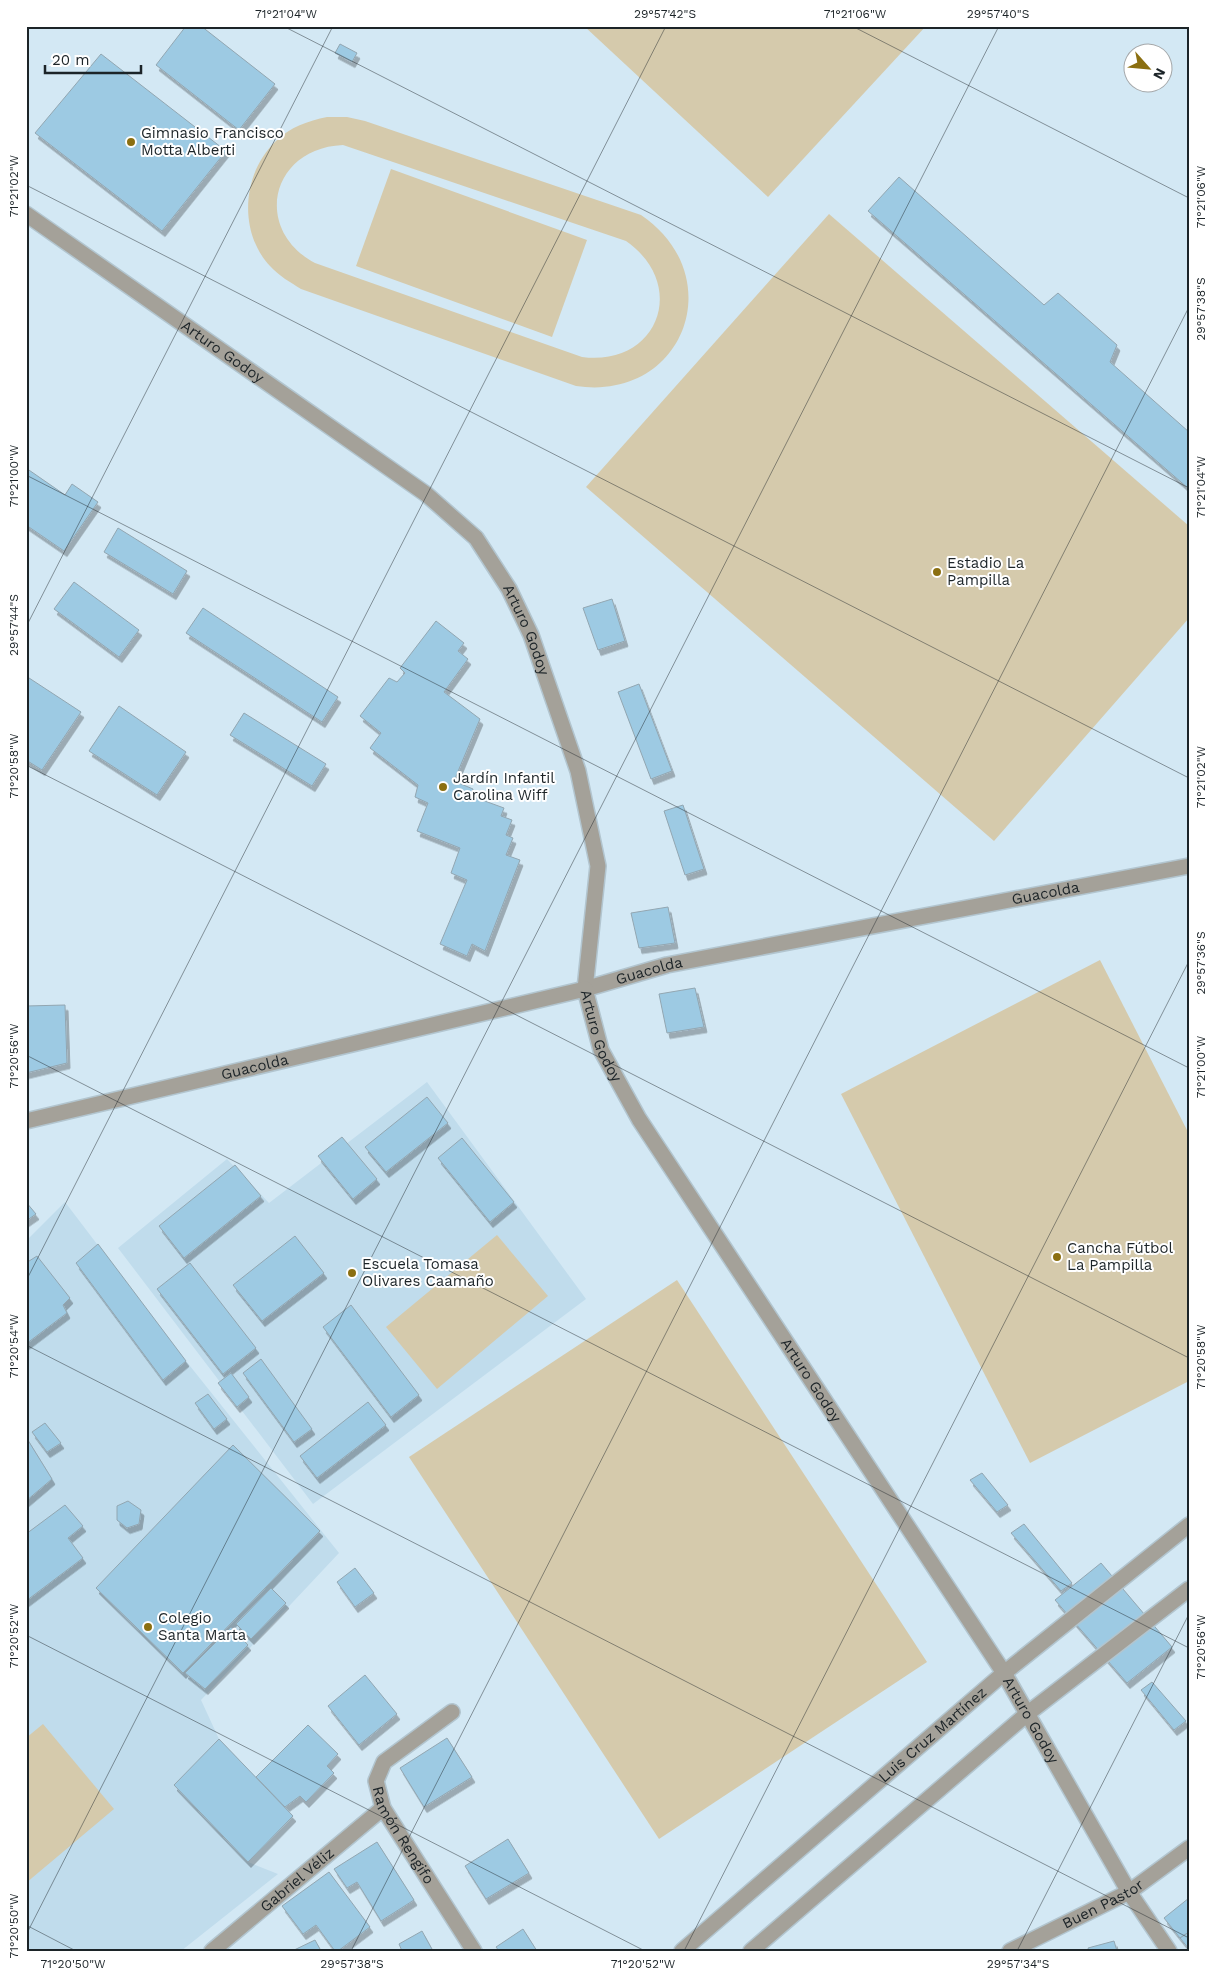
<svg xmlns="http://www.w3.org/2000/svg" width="1215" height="1977" viewBox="0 0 1215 1977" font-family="'Work Sans',sans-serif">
<defs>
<filter id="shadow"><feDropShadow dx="3" dy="5.5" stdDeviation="0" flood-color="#0004"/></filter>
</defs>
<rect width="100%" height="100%" fill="#d3e8f4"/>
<g fill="#c0dcec">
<polygon points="427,1082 586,1299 313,1504 118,1248 227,1159 269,1203"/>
<polygon points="65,1202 186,1361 339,1553 201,1700 219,1739 293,1816 248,1862 278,1874 181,1951 26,1951 26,1241"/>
</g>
<g fill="#d5caac" fill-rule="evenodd">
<polygon points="584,26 926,26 768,197"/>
<path d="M327,117H347L365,121L641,215C731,276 684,402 576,386L301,289C290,282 279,276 270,266C238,232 242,173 276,141C290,127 308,121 327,117ZM343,145L626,241C689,285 658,367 582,357L315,263C252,229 271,148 343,145Z"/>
<polygon points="391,169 587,240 552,337 356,266"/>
<polygon points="829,214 1189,526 1189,618 994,841 586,487"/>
<polygon points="1100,960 1189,1134 1189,1381 1030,1463 841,1094"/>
<polygon points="497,1235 548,1296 437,1389 386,1327"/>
<polygon points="677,1280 927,1662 659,1839 409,1457"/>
<polygon points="43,1724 114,1809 26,1883 26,1738"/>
</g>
<g fill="#9dcae3" stroke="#92a6b1" filter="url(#shadow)">
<polygon points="186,26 201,26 275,84 239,130 156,65"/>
<polygon points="340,44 357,53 352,62 335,53"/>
<polygon points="101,54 226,151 162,231 35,133"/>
<polygon points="899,177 1044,305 1058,293 1117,345 1110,362 1189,432 1189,489 868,211"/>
<polygon points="26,468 65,495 72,484 98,502 64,551 26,525"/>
<polygon points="118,528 187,571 173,594 104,552"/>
<polygon points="74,582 139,630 119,657 54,609"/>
<polygon points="612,599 625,641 598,650 583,608"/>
<polygon points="203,608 338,697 322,722 186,633"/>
<polygon points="436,621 464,643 458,651 468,659 444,692 480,719 454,781 473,789 471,796 504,808 501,816 512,820 506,835 513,838 506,855 520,860 485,951 472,944 467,956 440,944 467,880 451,873 460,848 417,831 428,803 415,797 418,785 370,748 381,733 360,716 389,678 397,682 405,673 400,668"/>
<polygon points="26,676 81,712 42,770 26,760"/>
<polygon points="639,684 672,771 651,779 618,692"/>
<polygon points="119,706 186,752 157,795 89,751"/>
<polygon points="244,713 326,764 312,786 230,735"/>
<polygon points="683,805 704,869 685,875 664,811"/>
<polygon points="668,907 675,943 639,948 631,913"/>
<polygon points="695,988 704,1027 667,1033 659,994"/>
<polygon points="65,1005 67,1063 26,1073 26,1006"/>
<polygon points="427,1097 448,1123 386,1172 365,1147"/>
<polygon points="342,1137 377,1179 353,1199 318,1156"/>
<polygon points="462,1138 514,1202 490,1222 438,1158"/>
<polygon points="235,1165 261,1196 184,1258 159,1226"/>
<polygon points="26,1202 36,1214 26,1221"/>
<polygon points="295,1236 324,1273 262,1321 233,1285"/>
<polygon points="98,1244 186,1361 163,1380 76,1263"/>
<polygon points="37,1256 70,1298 63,1305 67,1313 26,1344 26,1263"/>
<polygon points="190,1263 256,1348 223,1374 157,1289"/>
<polygon points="351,1305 419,1395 391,1417 323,1327"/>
<polygon points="261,1359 312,1429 294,1442 243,1373"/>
<polygon points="231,1373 249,1397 237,1407 218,1383"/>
<polygon points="208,1394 227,1419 214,1429 195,1403"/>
<polygon points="368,1402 386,1425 317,1478 300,1456"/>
<polygon points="45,1423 61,1443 47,1452 32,1432"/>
<polygon points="26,1437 52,1479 26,1501"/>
<polygon points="233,1445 320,1531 183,1673 96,1588"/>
<polygon points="982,1473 1008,1505 997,1512 970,1480"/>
<polygon points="128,1501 141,1510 139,1524 127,1528 117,1520 117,1506"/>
<polygon points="65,1505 83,1526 68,1538 83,1558 26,1601 26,1534"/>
<polygon points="1024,1524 1072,1583 1061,1591 1011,1533"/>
<polygon points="1101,1563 1172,1647 1127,1683 1055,1600"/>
<polygon points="355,1568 374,1593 355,1607 337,1582"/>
<polygon points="271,1588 286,1603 251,1639 236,1624"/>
<polygon points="231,1627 248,1645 205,1689 185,1673"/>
<polygon points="365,1675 397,1714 359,1745 328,1706"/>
<polygon points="1152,1682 1186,1721 1174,1730 1141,1690"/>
<polygon points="308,1725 338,1754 327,1766 334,1773 306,1802 300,1796 285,1807 256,1777"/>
<polygon points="447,1738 472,1777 424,1807 400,1768"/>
<polygon points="219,1739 293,1816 248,1862 174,1785"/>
<polygon points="508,1839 529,1873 486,1899 465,1866"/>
<polygon points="377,1842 414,1900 381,1921 357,1882 347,1888 334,1869"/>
<polygon points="329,1872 370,1927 338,1951 335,1951 316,1925 303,1934 282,1906"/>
<polygon points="1189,1898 1189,1932 1180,1938 1164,1918"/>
<polygon points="523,1929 537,1951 499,1951 496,1947"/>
<polygon points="422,1931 433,1951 402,1951 399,1944"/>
<polygon points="1189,1932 1189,1949 1180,1938"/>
<polygon points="315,1940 321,1951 292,1951"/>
<polygon points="1114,1941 1117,1951 1089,1951 1088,1948"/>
</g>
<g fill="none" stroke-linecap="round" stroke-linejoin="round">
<g stroke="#b2c5cf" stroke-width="18">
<g id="minor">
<path id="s1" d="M26,214L426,494L476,538L509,589L531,635L578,771L598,866L585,989L667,965L1189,866"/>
<path id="s2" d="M452,1712L384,1762L376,1781L383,1808L474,1951"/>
<path id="s3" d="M212,1951L383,1808"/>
<path id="s4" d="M682,1951L1004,1673L1189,1525"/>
<polyline points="751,1951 1027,1714 1189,1589"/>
<path id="s5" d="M1010,1951L1129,1892L1189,1848"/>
</g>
</g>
<g stroke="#b2c5cf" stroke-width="18">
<g id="tertiary">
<path id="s6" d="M26,1121L585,989L601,1050L639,1119L1004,1673L1129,1892L1169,1951"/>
</g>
</g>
<use href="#minor" stroke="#a4a199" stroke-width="15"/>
<use href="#tertiary" stroke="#a4a199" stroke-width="15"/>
</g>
<path fill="none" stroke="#1c2428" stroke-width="1" stroke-opacity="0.45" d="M283,26L1189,488M852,26L1189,198M26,185L1189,778M26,475L1189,1068M26,627L333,26M26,765L1189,1358M26,1055L1189,1648M26,1281L666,26M26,1345L1189,1938M26,1635L645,1951M26,1925L76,1951M26,1935L999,26M351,1951L1189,307M684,1951L1189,961M1017,1951L1189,1614"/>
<g fill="#8b6f11" stroke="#fff" stroke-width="2">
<circle cx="131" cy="142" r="5"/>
<circle cx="937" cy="572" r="5"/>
<circle cx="443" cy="787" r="5"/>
<circle cx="1057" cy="1257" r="5"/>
<circle cx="352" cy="1273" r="5"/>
<circle cx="148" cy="1627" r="5"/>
</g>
<g text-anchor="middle" stroke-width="4" stroke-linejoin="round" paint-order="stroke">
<g font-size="15" fill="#1c2428" stroke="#fff" text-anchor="start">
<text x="141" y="138">Gimnasio Francisco<tspan x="141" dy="17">Motta Alberti</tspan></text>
<text x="947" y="568">Estadio La<tspan x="947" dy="17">Pampilla</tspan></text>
<text x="453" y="783">Jardín Infantil<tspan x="453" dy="17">Carolina Wiff</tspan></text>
<text x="1067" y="1253">Cancha Fútbol<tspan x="1067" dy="17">La Pampilla</tspan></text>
<text x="362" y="1269">Escuela Tomasa<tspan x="362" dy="17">Olivares Caamaño</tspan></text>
<text x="158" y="1623">Colegio<tspan x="158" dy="17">Santa Marta</tspan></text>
</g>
<g font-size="15" fill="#1c2428" stroke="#fff">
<text dy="5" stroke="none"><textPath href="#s1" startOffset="240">Arturo Godoy</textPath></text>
<text dy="5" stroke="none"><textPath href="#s1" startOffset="660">Arturo Godoy</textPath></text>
<text dy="5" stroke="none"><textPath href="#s1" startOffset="1502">Guacolda</textPath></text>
<text dy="5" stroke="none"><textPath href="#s1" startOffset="1098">Guacolda</textPath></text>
<text dy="5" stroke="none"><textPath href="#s6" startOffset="624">Arturo Godoy</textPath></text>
<text dy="5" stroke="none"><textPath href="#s6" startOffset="235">Guacolda</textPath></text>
<text dy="5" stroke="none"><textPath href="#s6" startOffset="1029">Arturo Godoy</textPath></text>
<text dy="5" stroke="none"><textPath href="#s6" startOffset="1434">Arturo Godoy</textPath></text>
<text dy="5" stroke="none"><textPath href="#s4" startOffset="331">Luis Cruz Martínez</textPath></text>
<text dy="5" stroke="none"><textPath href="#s2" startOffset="166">Ramón Rengifo</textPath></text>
<text dy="5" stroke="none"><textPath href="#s3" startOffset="111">Gabriel Véliz</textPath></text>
<text dy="5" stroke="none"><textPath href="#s5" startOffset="104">Buen Pastor</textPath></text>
</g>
</g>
<rect width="1215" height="1977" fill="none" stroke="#ffffff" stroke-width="55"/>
<g transform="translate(1148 68) rotate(117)"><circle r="24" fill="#ffffff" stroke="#a4a7a9"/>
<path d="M0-4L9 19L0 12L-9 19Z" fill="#8b6f11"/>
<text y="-8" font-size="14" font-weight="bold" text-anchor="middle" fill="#1c2428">N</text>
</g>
<path d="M45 65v8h96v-8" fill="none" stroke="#1c2428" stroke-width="2.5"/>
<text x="52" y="65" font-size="15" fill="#1c2428" stroke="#ffffff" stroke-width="4" paint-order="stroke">20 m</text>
<rect x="28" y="28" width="1160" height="1922" fill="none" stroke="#1c2428" stroke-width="2"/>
<g font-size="12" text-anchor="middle" fill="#1c2428">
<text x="286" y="18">71°21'04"W</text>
<text x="665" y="18">29°57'42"S</text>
<text x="855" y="18">71°21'06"W</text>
<text x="998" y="18">29°57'40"S</text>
<text transform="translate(14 186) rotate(-90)" y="4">71°21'02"W</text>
<text transform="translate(1201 197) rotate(-90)" y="4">71°21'06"W</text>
<text transform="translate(1201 309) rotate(-90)" y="4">29°57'38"S</text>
<text transform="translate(14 476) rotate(-90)" y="4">71°21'00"W</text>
<text transform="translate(1201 487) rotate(-90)" y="4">71°21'04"W</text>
<text transform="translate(14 625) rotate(-90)" y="4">29°57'44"S</text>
<text transform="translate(14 766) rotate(-90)" y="4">71°20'58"W</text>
<text transform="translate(1201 777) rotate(-90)" y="4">71°21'02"W</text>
<text transform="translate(1201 963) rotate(-90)" y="4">29°57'36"S</text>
<text transform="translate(14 1056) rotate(-90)" y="4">71°20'56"W</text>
<text transform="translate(1201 1067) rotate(-90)" y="4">71°21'00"W</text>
<text transform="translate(14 1346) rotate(-90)" y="4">71°20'54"W</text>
<text transform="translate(1201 1357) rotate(-90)" y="4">71°20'58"W</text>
<text transform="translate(14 1636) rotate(-90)" y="4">71°20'52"W</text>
<text transform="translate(1201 1647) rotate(-90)" y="4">71°20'56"W</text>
<text transform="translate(14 1926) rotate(-90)" y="4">71°20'50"W</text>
<text x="73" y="1968">71°20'50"W</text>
<text x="352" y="1968">29°57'38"S</text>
<text x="643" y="1968">71°20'52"W</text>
<text x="1018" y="1968">29°57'34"S</text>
</g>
</svg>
